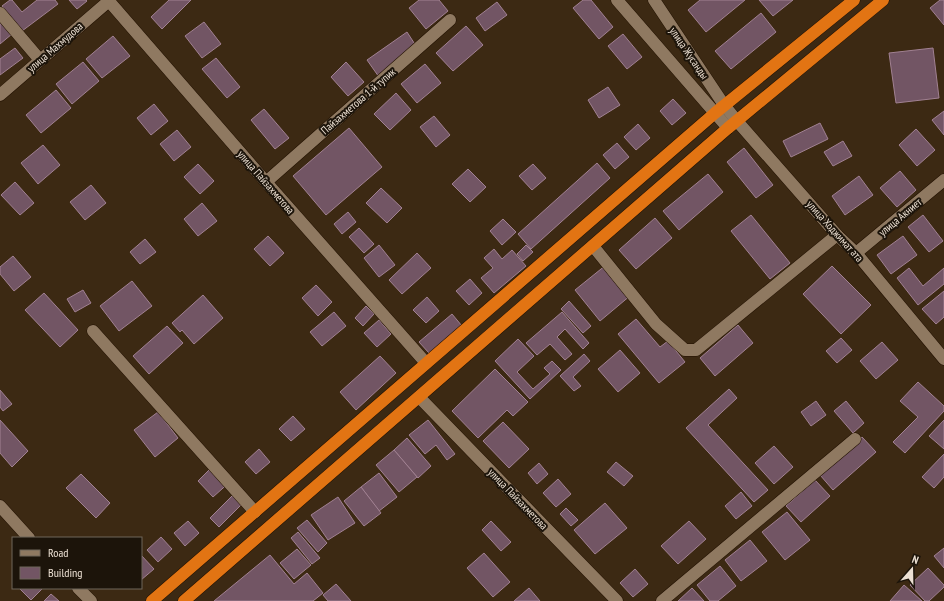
<svg xmlns="http://www.w3.org/2000/svg" width="944" height="601" viewBox="0 0 944 601" font-family="'PT Sans Narrow',sans-serif">
<rect width="100%" height="100%" fill="#3c2913"/>
<g fill="#725564" stroke="#a18192">
<polygon points="10,0 12,0 22,12 37,0 55,0 58,4 22,31 2,6"/>
<polygon points="69,0 86,0 87,1 77,9"/>
<polygon points="169,0 191,0 162,29 151,17"/>
<polygon points="419,0 439,0 448,11 426,29 409,8"/>
<polygon points="583,0 591,0 613,27 599,39 573,8"/>
<polygon points="700,0 745,0 706,32 688,10"/>
<polygon points="759,0 793,0 773,16"/>
<polygon points="940,0 944,0 944,25 930,8"/>
<polygon points="497,2 507,15 485,31 476,18"/>
<polygon points="761,13 776,32 731,69 715,51"/>
<polygon points="204,22 221,44 202,58 185,36"/>
<polygon points="2,23 12,34 0,44 0,24"/>
<polygon points="466,26 483,45 453,71 436,53"/>
<polygon points="407,32 418,49 379,77 367,60"/>
<polygon points="623,34 642,57 627,69 608,46"/>
<polygon points="113,36 130,56 102,78 86,59"/>
<polygon points="15,48 23,58 0,75 0,59"/>
<polygon points="933,48 939,98 896,103 889,53"/>
<polygon points="216,58 240,87 227,98 202,69"/>
<polygon points="83,62 99,81 72,104 56,84"/>
<polygon points="346,62 364,82 348,96 331,77"/>
<polygon points="425,64 441,83 417,103 401,84"/>
<polygon points="608,87 620,105 599,118 588,100"/>
<polygon points="56,90 71,108 41,133 26,115"/>
<polygon points="396,93 411,110 390,130 374,114"/>
<polygon points="673,99 686,113 672,125 660,111"/>
<polygon points="154,104 168,121 151,135 137,118"/>
<polygon points="264,109 289,138 275,149 251,120"/>
<polygon points="944,111 944,135 932,120"/>
<polygon points="434,116 450,135 436,147 420,127"/>
<polygon points="820,123 828,139 791,157 783,141"/>
<polygon points="638,124 650,138 636,150 624,137"/>
<polygon points="349,128 382,167 326,215 293,176"/>
<polygon points="916,129 935,150 917,166 899,145"/>
<polygon points="177,130 191,147 174,161 160,144"/>
<polygon points="843,141 852,156 833,166 824,152"/>
<polygon points="617,143 629,157 615,169 603,155"/>
<polygon points="43,145 60,165 38,184 21,163"/>
<polygon points="744,148 773,185 756,198 727,162"/>
<polygon points="597,163 610,178 531,249 518,234"/>
<polygon points="198,164 214,181 200,194 184,177"/>
<polygon points="533,164 546,178 532,190 519,176"/>
<polygon points="468,169 486,187 470,202 452,184"/>
<polygon points="900,171 916,190 897,207 880,188"/>
<polygon points="708,174 723,192 679,230 663,211"/>
<polygon points="859,176 873,195 845,215 832,196"/>
<polygon points="15,182 34,203 20,215 1,195"/>
<polygon points="91,185 106,203 85,220 70,202"/>
<polygon points="381,188 402,208 387,223 366,203"/>
<polygon points="202,203 217,221 198,236 184,219"/>
<polygon points="348,212 356,222 342,234 334,224"/>
<polygon points="751,215 790,263 770,279 731,231"/>
<polygon points="923,215 943,241 929,252 908,227"/>
<polygon points="655,218 672,238 636,269 619,250"/>
<polygon points="503,219 516,232 502,245 490,231"/>
<polygon points="359,228 374,244 364,253 349,237"/>
<polygon points="268,236 284,253 270,266 254,249"/>
<polygon points="903,236 917,255 891,274 877,255"/>
<polygon points="145,239 156,252 140,264 130,252"/>
<polygon points="379,245 395,265 379,277 364,258"/>
<polygon points="526,245 533,252 523,261 517,254"/>
<polygon points="494,249 502,259 512,250 526,266 494,293 481,278 493,268 484,258"/>
<polygon points="417,253 431,268 402,294 389,280"/>
<polygon points="13,256 31,277 14,291 0,274 0,267"/>
<polygon points="606,265 631,295 600,321 575,290"/>
<polygon points="832,266 871,305 841,334 803,294"/>
<polygon points="909,268 923,286 944,268 944,284 918,305 897,278"/>
<polygon points="470,279 482,293 469,305 456,291"/>
<polygon points="132,281 152,306 119,331 100,306"/>
<polygon points="316,285 332,302 318,316 302,298"/>
<polygon points="83,290 91,303 75,312 67,299"/>
<polygon points="944,291 944,317 936,324 922,309"/>
<polygon points="44,293 78,330 60,347 25,310"/>
<polygon points="203,295 223,318 194,344 182,330 180,332 172,323"/>
<polygon points="427,297 439,311 426,323 413,310"/>
<polygon points="569,301 591,326 583,333 561,309"/>
<polygon points="366,306 374,314 363,326 355,318"/>
<polygon points="334,312 346,326 322,346 310,332"/>
<polygon points="562,312 589,343 583,349 565,329 557,337 572,354 565,360 550,344 537,355 526,343"/>
<polygon points="452,314 462,326 429,353 419,342"/>
<polygon points="636,319 660,347 668,341 685,362 659,383 618,334"/>
<polygon points="379,320 391,334 377,347 364,333"/>
<polygon points="738,325 753,343 715,376 700,358"/>
<polygon points="167,326 183,343 149,374 133,356"/>
<polygon points="841,338 852,350 837,363 826,351"/>
<polygon points="518,339 534,356 517,372 533,389 550,374 544,368 552,361 561,370 530,399 495,361"/>
<polygon points="882,342 898,360 876,379 860,361"/>
<polygon points="620,350 640,373 618,392 598,369"/>
<polygon points="584,354 590,361 573,377 581,386 574,391 560,376"/>
<polygon points="380,356 396,373 356,410 340,392"/>
<polygon points="495,369 528,402 513,416 507,410 478,438 452,411"/>
<polygon points="918,382 944,406 944,411 905,453 893,442 918,417 900,401"/>
<polygon points="729,389 737,398 708,425 768,490 754,502 686,428"/>
<polygon points="0,390 12,404 3,411 0,407"/>
<polygon points="816,401 826,415 811,426 801,412"/>
<polygon points="846,401 864,423 853,433 834,411"/>
<polygon points="158,412 178,438 155,457 134,430"/>
<polygon points="293,416 305,429 291,441 279,429"/>
<polygon points="0,420 28,451 12,467 0,453"/>
<polygon points="428,420 455,454 447,460 436,445 425,454 409,435"/>
<polygon points="944,420 944,449 929,436"/>
<polygon points="503,422 529,449 509,468 483,441"/>
<polygon points="862,437 876,452 833,490 820,475"/>
<polygon points="407,438 431,466 418,478 394,450"/>
<polygon points="774,446 793,467 774,484 755,463"/>
<polygon points="259,449 270,462 256,474 245,462"/>
<polygon points="394,450 417,477 399,492 376,465"/>
<polygon points="944,454 944,477 934,488 922,477"/>
<polygon points="616,462 633,476 624,486 607,472"/>
<polygon points="216,463 232,480 213,497 198,481"/>
<polygon points="539,463 548,474 537,484 528,473"/>
<polygon points="379,473 397,497 379,511 361,487"/>
<polygon points="81,474 110,503 96,518 66,488"/>
<polygon points="558,479 571,494 556,507 543,493"/>
<polygon points="815,480 830,496 801,522 786,506"/>
<polygon points="361,487 381,513 364,526 344,501"/>
<polygon points="741,492 752,506 736,519 725,506"/>
<polygon points="232,496 241,505 219,527 210,518"/>
<polygon points="338,497 355,523 328,540 311,515"/>
<polygon points="605,503 627,528 595,554 574,530"/>
<polygon points="566,508 578,520 571,526 560,514"/>
<polygon points="787,512 810,540 785,560 762,532"/>
<polygon points="307,520 327,543 318,552 297,528"/>
<polygon points="188,521 199,533 185,546 174,533"/>
<polygon points="491,521 511,542 501,551 482,530"/>
<polygon points="689,521 706,539 678,564 661,546"/>
<polygon points="298,532 320,558 312,564 291,538"/>
<polygon points="161,537 172,549 158,562 147,550"/>
<polygon points="750,540 767,561 741,581 725,560"/>
<polygon points="944,548 944,568 934,556"/>
<polygon points="297,549 311,565 294,579 280,563"/>
<polygon points="484,553 510,582 493,597 467,568"/>
<polygon points="141,555 154,569 141,580"/>
<polygon points="270,555 294,584 307,573 323,593 313,601 214,601"/>
<polygon points="720,566 736,586 718,601 710,601 697,585"/>
<polygon points="928,568 944,585 944,587 929,601 925,601 910,585"/>
<polygon points="635,569 648,584 633,597 620,583"/>
<polygon points="336,584 351,601 328,601 323,595"/>
<polygon points="904,585 922,601 890,601"/>
<polygon points="19,588 43,588 31,600"/>
<polygon points="529,588 540,601 514,601"/>
<polygon points="692,588 704,601 678,601"/>
<polygon points="51,594 59,601 44,601"/>
</g>
<g fill="none" stroke-linecap="round" stroke-linejoin="round">
<g stroke="#210" stroke-width="13">
<g id="minor">
<polyline points="108,0 266,182 426,363"/>
<polyline points="617,0 728,128"/>
<polyline points="654,0 724,105 737,121 837,235 856,253 944,359"/>
<polyline points="0,13 40,60"/>
<polyline points="0,95 110,0"/>
<polyline points="266,182 450,20"/>
<polyline points="593,246 656,324 685,350 696,350 837,235"/>
<polyline points="856,253 944,180"/>
<polyline points="93,331 255,512"/>
<polyline points="419,397 617,601"/>
<polyline points="0,506 29,538"/>
<polyline points="78,588 91,601"/>
<polyline points="662,601 855,439"/>
</g>
</g>
<g stroke="#210" stroke-width="13">
<g id="highway">
<polyline points="152,601 715,113 854,0"/>
<polyline points="184,601 728,128 883,0"/>
</g>
</g>
<use href="#minor" stroke="#8f7961" stroke-width="12"/>
<use href="#highway" stroke="#e27413" stroke-width="12"/>
</g>
<g text-anchor="middle" stroke-width="4" stroke-linejoin="round" paint-order="stroke">
<g font-size="11" fill="#ece0d3" stroke="#1c140a">
<text transform="translate(55 47) rotate(-41)" y="4">улица Махмудова</text>
<text transform="translate(689 53) rotate(56)" y="4">улица Жусанды</text>
<text transform="translate(358 101) rotate(-41)" y="4">Пайзахметова 1-й тупик</text>
<text transform="translate(266 182) rotate(49)" y="4">улица Пайзахметова</text>
<text transform="translate(900 217) rotate(-40)" y="4">улица Акниет</text>
<text transform="translate(835 231) rotate(48)" y="4">улица Ходжимат ата</text>
<text transform="translate(518 499) rotate(46)" y="4">улица Пайзахметова</text>
</g>
</g>
<rect x="12" y="537" width="130" height="52" fill="#1c140a" stroke="#6f665a"/>
<rect x="20" y="550" width="20" height="6" fill="#8f7961" stroke="#6f665a"/>
<text x="48" y="557" font-size="12" fill="#ece0d3">Road</text>
<rect x="20" y="567" width="20" height="12" fill="#725564" stroke="#6f665a"/>
<text x="48" y="577" font-size="12" fill="#ece0d3">Building</text>
<g transform="translate(912 569) rotate(20)" stroke="#1c140a" stroke-width="3" paint-order="stroke">
<path d="M0-3L7 15L0 10L-7 15Z" fill="#ece0d3"/>
<text y="-6" font-size="11" font-weight="bold" text-anchor="middle" fill="#ece0d3">N</text>
</g>
</svg>
